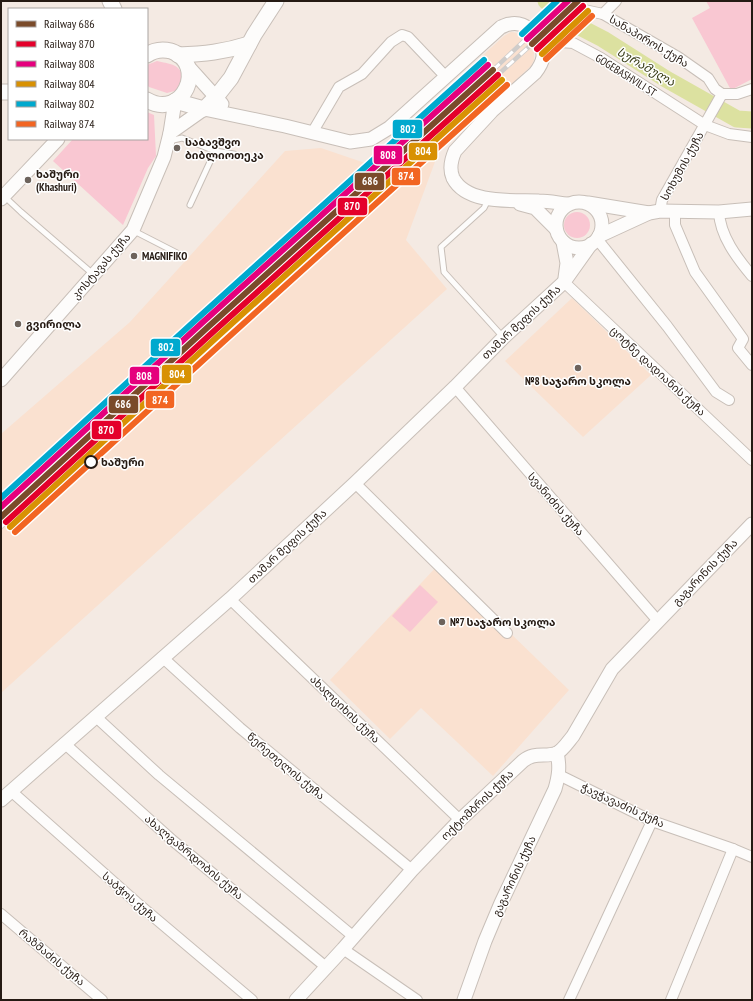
<svg xmlns="http://www.w3.org/2000/svg" width="753" height="1001" viewBox="0 0 753 1001" font-family="'PT Sans Narrow','Noto Sans Georgian',sans-serif">
<rect width="100%" height="100%" fill="#f4eae3"/>
<g fill="#fae1d0">
<polygon points="511,32 517,33 534,52 534,60 531,66 439,151 406,240 447,289 1,693 1,434 130,322 285,151 321,148 365,163 504,36"/>
<polygon points="572,298 651,375 583,437 505,361"/>
<polygon points="439,564 569,690 493,776 421,708 390,739 330,680"/>
</g>
<g fill="#f9c7d2">
<polygon points="706,1 752,1 752,79 731,90 692,18 710,8"/>
<path d="M157,61C169,64 178,63 183,76L178,90L167,93L149,87L147,85V65Z"/>
<polygon points="147,112 154,115 156,156 148,168 123,225 53,161 73,139 147,139"/>
<circle cx="577" cy="225" r="13"/>
<polygon points="420,585 438,602 410,632 392,616"/>
</g>
<g fill="none" stroke-linecap="round" stroke-linejoin="round">
<polyline stroke="#dce1a0" stroke-width="17" points="546,1 572,23 603,39 666,79 737,119 752,120"/>
<g stroke="#c8bfb8" stroke-width="7">
<g id="service">
<polyline points="169,141 182,138 215,151 234,154"/>
<polyline points="4,196 21,212 93,274"/>
<polyline points="488,200 484,208 441,247 444,272 503,337"/>
<polyline points="190,205 215,151"/>
<polyline points="134,231 179,254"/>
</g>
</g>
<g stroke="#c8bfb8" stroke-width="12">
<g id="minor">
<polyline points="569,1 575,8 603,14 678,57 708,78 715,89 722,94 662,200 660,211"/>
<polyline points="603,14 616,1"/>
<polyline points="542,47 561,42 573,43 601,58 705,125 729,134 752,137"/>
<polyline points="722,94 737,94 752,89"/>
<polyline points="312,133 339,87 362,74 391,42 402,35 408,37 446,77"/>
<polyline points="675,211 675,225 695,272 743,339 738,348 752,365"/>
<path d="M719,212C720,236 737,258 752,276"/>
<polyline points="597,239 667,326 716,392 729,400"/>
<polyline points="564,282 752,460"/>
<polyline points="455,387 658,621"/>
<polyline points="355,483 507,633"/>
<polyline points="230,599 460,820"/>
<polyline points="162,657 240,728 412,870"/>
<polyline points="95,716 159,775 354,937"/>
<polyline points="64,743 172,840 326,967"/>
<polyline points="559,775 652,821 733,849 752,857"/>
<polyline points="11,791 136,902 252,1000"/>
<polyline points="1,914 102,1000"/>
<polyline points="343,949 417,1000"/>
<polyline points="569,1000 652,821"/>
<polyline points="671,1000 733,849"/>
</g>
</g>
<g stroke="#c8bfb8" stroke-width="15">
<g id="tertiary">
<polyline points="187,65 222,104"/>
<path d="M170,133L204,109L285,126L350,142L371,139L389,128L501,27C504,26 507,24 510,24C527,20 544,40 543,57C542,63 539,68 535,73L492,111L455,151C451,160 449,169 453,178C467,205 513,200 539,201C548,201 558,203 567,204"/>
<polyline points="1,199 58,139"/>
<circle cx="579" cy="225" r="23"/>
<polyline points="588,203 649,213"/>
<polyline points="520,204 535,208 556,229"/>
<polyline points="599,236 649,213 660,211 719,212 752,209"/>
<polyline points="563,242 567,263 565,278"/>
<polyline points="1,380 133,230 164,157 170,133 175,101"/>
<polyline points="1,800 230,599 355,483 455,387 504,337 564,282 591,244"/>
<path d="M296,1000L343,949L412,870L460,820L523,761C535,751 546,758 557,753C563,750 568,742 573,736L612,669L752,524"/>
<path d="M464,1000L485,941L501,903L555,789C559,775 560,766 557,753"/>
</g>
</g>
<g stroke="#c8bfb8" stroke-width="17">
<g id="secondary">
<polyline points="110,1 114,9"/>
<path d="M147,55C154,50 162,49 171,51C208,64 183,121 147,100"/>
<path d="M178,55C204,54 224,52 249,44"/>
<polyline points="1,92 9,92"/>
<polyline points="175,101 204,109 216,97 231,78 254,35 276,1"/>
</g>
</g>
<use href="#service" stroke="#fdfcfb" stroke-width="5"/>
<use href="#minor" stroke="#fdfcfb" stroke-width="10"/>
<use href="#tertiary" stroke="#fdfcfb" stroke-width="13"/>
<use href="#secondary" stroke="#fdfcfb" stroke-width="15"/>
<g stroke="#cfccca" stroke-width="4.5">
<g id="rail">
<polyline points="493,70 526,39"/>
<polyline points="1,527 275,276 532,44"/>
</g>
</g>
<use href="#rail" stroke="#fff" stroke-width="3" stroke-dasharray="9" stroke-linecap="butt"/>
<g stroke="#fff" stroke-width="9">
<g id="rail-1">
<polyline points="532,44 578,1"/>
<polyline points="1,517 208,327 493,70"/>
</g>
</g>
<g stroke="#fff" stroke-width="9">
<g id="rail-2">
<polyline points="537,49 583,6"/>
<polyline points="6,522 213,332 498,75"/>
</g>
</g>
<g stroke="#fff" stroke-width="9">
<g id="rail-3">
<polyline points="527,39 568,1"/>
<polyline points="1,507 203,322 488,65"/>
</g>
</g>
<g stroke="#fff" stroke-width="9">
<g id="rail-4">
<polyline points="542,54 588,11"/>
<polyline points="10,527 217,337 502,80"/>
</g>
</g>
<g stroke="#fff" stroke-width="9">
<g id="rail-5">
<polyline points="522,34 557,1"/>
<polyline points="1,498 199,317 484,60"/>
</g>
</g>
<g stroke="#fff" stroke-width="9">
<g id="rail-6">
<polyline points="546,59 592,16"/>
<polyline points="15,532 222,343 507,85"/>
</g>
</g>
<use href="#rail-1" stroke="#7a4b2a" stroke-width="6"/>
<use href="#rail-2" stroke="#e4002b" stroke-width="6"/>
<use href="#rail-3" stroke="#e5007d" stroke-width="6"/>
<use href="#rail-4" stroke="#d89103" stroke-width="6"/>
<use href="#rail-5" stroke="#00a9ce" stroke-width="6"/>
<use href="#rail-6" stroke="#f26522" stroke-width="6"/>
</g>
<g fill="#6d635c" stroke="#fff" stroke-width="1.5">
<circle cx="177" cy="148" r="4"/>
<circle cx="28" cy="180" r="4"/>
<circle cx="134" cy="256" r="4"/>
<circle cx="18" cy="324" r="4"/>
<circle cx="578" cy="368" r="4"/>
<circle cx="442" cy="622" r="4"/>
</g>
<circle fill="#fff" stroke="#251a13" stroke-width="2" cx="91" cy="462" r="6"/>
<g text-anchor="middle" stroke-width="3" stroke-linejoin="round" paint-order="stroke">
<g font-size="11" fill="#251a13" stroke="#fff">
<text transform="translate(649 41) rotate(31)" y="4">სანაპიროს ქუჩა</text>
<text transform="translate(626 75) rotate(32)" y="4">GOGEBASHVILI ST</text>
<text transform="translate(682 166) rotate(-61)" y="4">სოხუმის ქუჩა</text>
<text transform="translate(101 266) rotate(-49)" y="4">კოსტავას ქუჩა</text>
<text transform="translate(521 322) rotate(-43)" y="4">თამარ მეფის ქუჩა</text>
<text transform="translate(658 371) rotate(43)" y="4">ცოტნე დადიანის ქუჩა</text>
<text transform="translate(556 504) rotate(49)" y="4">სვანიძის ქუჩა</text>
<text transform="translate(287 546) rotate(-43)" y="4">თამარ მეფის ქუჩა</text>
<text transform="translate(705 572) rotate(-46)" y="4">გაგარინის ქუჩა</text>
<text transform="translate(345 709) rotate(44)" y="4">ახალციხის ქუჩა</text>
<text transform="translate(286 766) rotate(40)" y="4">წერეთელის ქუჩა</text>
<text transform="translate(477 805) rotate(-44)" y="4">ოქტომბრის ქუჩა</text>
<text transform="translate(623 805) rotate(25)" y="4">ჭავჭავაძის ქუჩა</text>
<text transform="translate(194 857) rotate(40)" y="4">ახალგაზრდობის ქუჩა</text>
<text transform="translate(514 876) rotate(-65)" y="4">გაგარინის ქუჩა</text>
<text transform="translate(130 897) rotate(41)" y="4">საბჭოს ქუჩა</text>
<text transform="translate(52 957) rotate(40)" y="4">რაზმაძის ქუჩა</text>
</g>
<g font-size="11" font-weight="bold" fill="#251a13" stroke="#fff" text-anchor="start">
<text x="185" y="146">საბავშვო<tspan x="185" dy="13">ბიბლიოთეკა</tspan></text>
<text x="36" y="178">ხაშური<tspan x="36" dy="13">(Khashuri)</tspan></text>
<text x="142" y="260">MAGNIFIKO</text>
<text x="26" y="328">გვირილა</text>
<text x="578" y="385" text-anchor="middle">№8 საჯარო სკოლა</text>
<text x="450" y="626">№7 საჯარო სკოლა</text>
</g>
<g font-size="11" font-weight="bold" fill="#251a13" stroke="#fff" text-anchor="start">
<text x="101" y="466">ხაშური</text>
</g>
<g font-size="12" font-style="italic" fill="#383c16" stroke="#fff">
<text transform="translate(646 67) rotate(30)" y="4">სურამულა</text>
</g>
</g>
<g stroke="#fff" stroke-width="1.5">
<rect x="392" y="119" width="31" height="20" rx="4" fill="#00a9ce"/>
<rect x="408" y="142" width="30" height="19" rx="4" fill="#d89103"/>
<rect x="373" y="145" width="30" height="20" rx="4" fill="#e5007d"/>
<rect x="391" y="167" width="30" height="19" rx="4" fill="#f26522"/>
<rect x="354" y="172" width="31" height="19" rx="4" fill="#7a4b2a"/>
<rect x="337" y="197" width="31" height="19" rx="4" fill="#e4002b"/>
<rect x="150" y="338" width="31" height="19" rx="4" fill="#00a9ce"/>
<rect x="161" y="364" width="31" height="20" rx="4" fill="#d89103"/>
<rect x="129" y="366" width="31" height="19" rx="4" fill="#e5007d"/>
<rect x="145" y="390" width="30" height="19" rx="4" fill="#f26522"/>
<rect x="108" y="395" width="31" height="19" rx="4" fill="#7a4b2a"/>
<rect x="91" y="420" width="31" height="20" rx="4" fill="#e4002b"/>
</g>
<g font-size="11" text-anchor="middle" font-weight="bold" fill="#fff">
<text x="408" y="133">802</text>
<text x="423" y="155">804</text>
<text x="388" y="159">808</text>
<text x="406" y="180">874</text>
<text x="370" y="185">686</text>
<text x="352" y="210">870</text>
<text x="166" y="351">802</text>
<text x="177" y="378">804</text>
<text x="144" y="380">808</text>
<text x="160" y="404">874</text>
<text x="123" y="408">686</text>
<text x="106" y="434">870</text>
</g>
<rect width="753" height="1001" fill="none" stroke="#251a13" stroke-width="4"/>
<rect x="8" y="8" width="140" height="132" fill="#ffffff" stroke="#a8a3a1"/>
<rect x="16" y="21" width="20" height="6" fill="#7a4b2a" stroke="#a8a3a1"/>
<text x="44" y="28" font-size="12" fill="#251a13">Railway 686</text>
<rect x="16" y="41" width="20" height="6" fill="#e4002b" stroke="#a8a3a1"/>
<text x="44" y="48" font-size="12" fill="#251a13">Railway 870</text>
<rect x="16" y="61" width="20" height="6" fill="#e5007d" stroke="#a8a3a1"/>
<text x="44" y="68" font-size="12" fill="#251a13">Railway 808</text>
<rect x="16" y="81" width="20" height="6" fill="#d89103" stroke="#a8a3a1"/>
<text x="44" y="88" font-size="12" fill="#251a13">Railway 804</text>
<rect x="16" y="101" width="20" height="6" fill="#00a9ce" stroke="#a8a3a1"/>
<text x="44" y="108" font-size="12" fill="#251a13">Railway 802</text>
<rect x="16" y="121" width="20" height="6" fill="#f26522" stroke="#a8a3a1"/>
<text x="44" y="128" font-size="12" fill="#251a13">Railway 874</text>
</svg>
